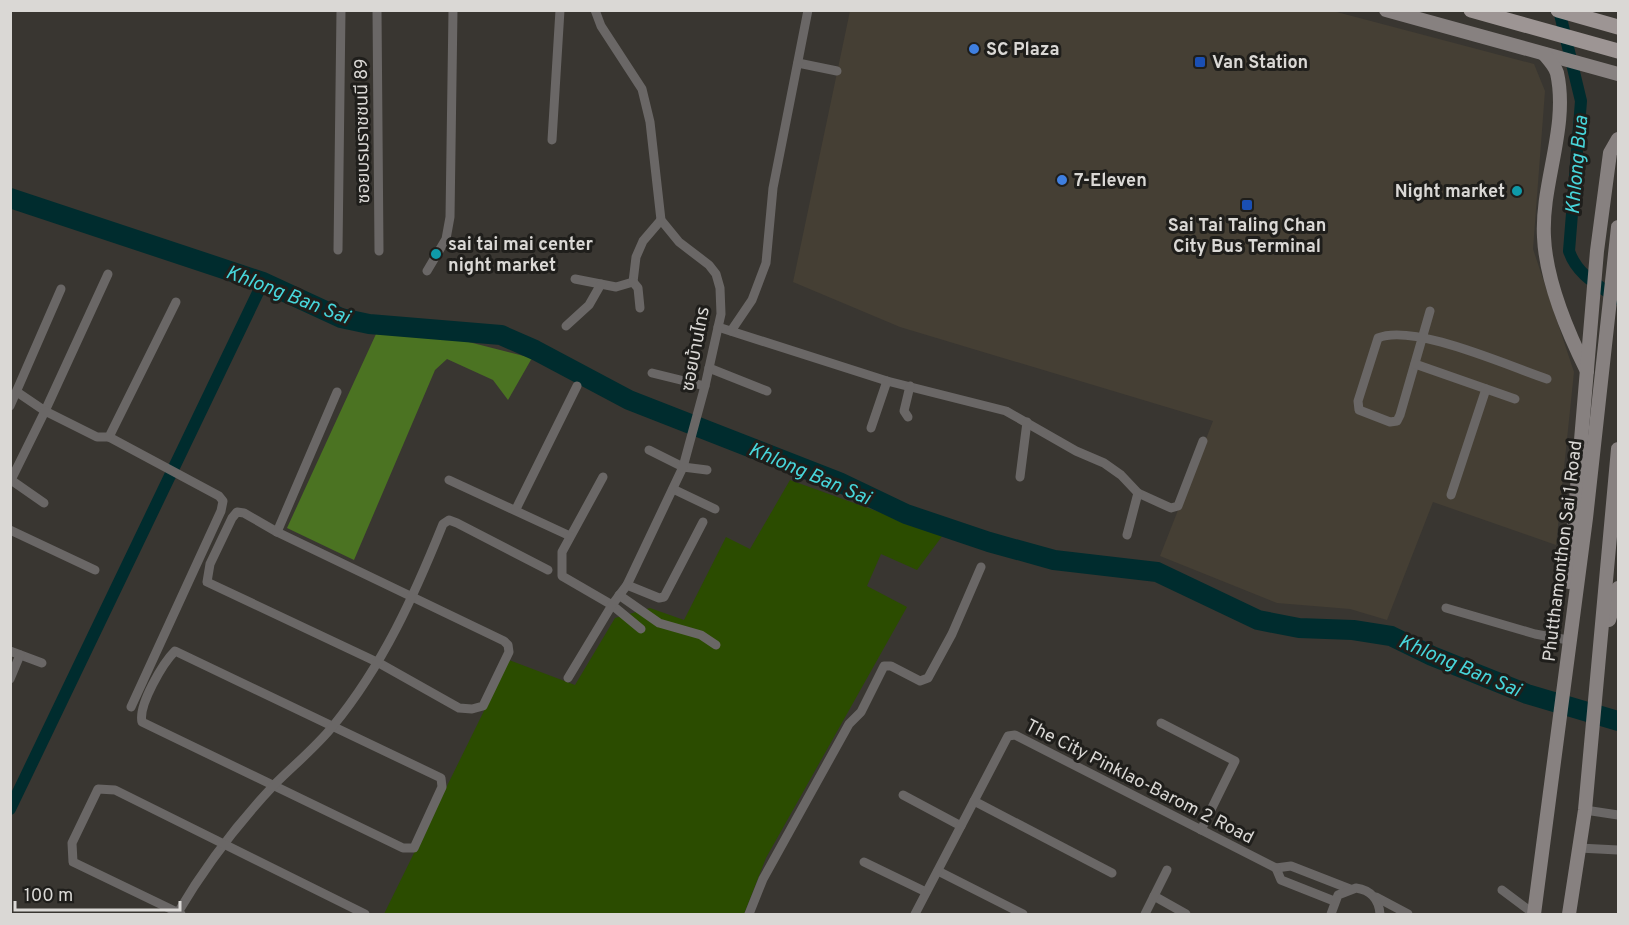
<svg xmlns="http://www.w3.org/2000/svg" width="1629" height="925" viewBox="0 0 1629 925" font-family="Overpass,'Noto Sans Thai',sans-serif">
<rect width="100%" height="100%" fill="#393631"/>
<polygon fill="#453f34" points="850,11 1333,11 1534,64 1545,91 1533,249 1574,372 1556,545 1433,502 1387,620 1350,609 1277,603 1160,556 1213,421 900,327 793,282"/>
<polygon fill="#2b4c00" points="790,480 943,535 917,570 881,554 867,586 907,607 766,858 744,914 384,914 509,660 575,685 615,618 650,608 684,620 726,537 750,549"/>
<polygon fill="#4b7322" points="376,334 453,338 532,358 508,400 493,380 447,359 435,370 354,560 287,528"/>
<g fill="none" stroke-linecap="round" stroke-linejoin="round">
<g stroke="#002c2e" stroke-width="12">
<path d="M1559,10L1581,101L1569,251C1577,275 1598,285 1618,299"/>
<polyline points="10,809 263,282"/>
</g>
<polyline stroke="#002c2e" stroke-width="20" points="10,198 263,282 341,318 369,324 501,335 535,350 629,400 839,482 906,514 989,542 1054,560 1157,572 1258,620 1299,628 1353,630 1391,636 1432,656 1527,694 1618,721"/>
<g stroke="#6a6766" stroke-width="9">
<polyline points="377,10 379,251"/>
<polyline points="798,63 837,71"/>
<polyline points="552,140 560,10"/>
<polyline points="338,250 341,10"/>
<polyline points="427,271 446,239 450,217 453,10"/>
<polyline points="575,279 616,287 633,282"/>
<polyline points="633,282 636,257 643,241 661,220"/>
<polyline points="633,282 638,288 640,308"/>
<path d="M1430,311C1420,345 1410,380 1400,415L1397,421L1390,422L1359,410L1358,401L1378,338C1413,323 1508,366 1547,379"/>
<polyline points="566,326 589,305 601,284"/>
<polyline points="718,327 887,381 1006,411 1076,451 1104,463 1121,475 1138,493 1171,508 1178,506 1203,441"/>
<polyline points="731,331 752,300 766,263 773,188 808,10"/>
<polyline points="1415,364 1515,399"/>
<polyline points="709,368 767,391"/>
<polyline points="652,373 705,386"/>
<polyline points="17,392 45,411 108,274"/>
<polyline points="10,406 61,289"/>
<polyline points="908,417 904,411 910,386"/>
<polyline points="871,428 887,381"/>
<polyline points="109,437 219,496 223,501 221,511 131,707"/>
<polyline points="649,450 683,467 707,470"/>
<polyline points="603,477 562,552 562,576 612,605 641,629"/>
<polyline points="1020,477 1027,422"/>
<polyline points="11,480 44,503"/>
<polyline points="449,480 570,536"/>
<polyline points="10,482 45,411 97,437 109,437 176,302"/>
<polyline points="673,489 715,509"/>
<polyline points="1451,495 1486,389"/>
<polyline points="516,509 577,386"/>
<polygon points="237,512 244,513 277,532 504,641 508,645 509,652 483,706 472,709 459,708 379,663 207,582 210,564 232,518"/>
<polyline points="10,530 95,570"/>
<polyline points="277,532 337,392"/>
<polyline points="1127,535 1138,493"/>
<polyline points="627,585 659,598 664,597 703,522"/>
<polyline points="619,595 659,623 701,635 716,645"/>
<polyline points="1446,608 1535,634 1568,640"/>
<polyline points="10,651 42,663"/>
<path d="M175,651L441,778L442,787L414,848H403L142,722C138,705 163,663 175,651Z"/>
<polyline points="568,678 612,605 627,585 683,467 705,386 721,314 720,288 716,274 709,265 679,242 661,220 650,122 642,89 601,26 595,10"/>
<polyline points="10,679 20,655"/>
<polyline points="1161,723 1235,761 1201,830"/>
<polyline points="903,795 961,826"/>
<polyline points="974,801 1112,873"/>
<polyline points="1585,810 1618,815"/>
<polyline points="1579,848 1618,850"/>
<polyline points="864,862 926,892"/>
<polyline points="938,871 1023,914"/>
<polyline points="1502,890 1534,914"/>
<polyline points="1154,896 1186,914"/>
<polyline points="1376,897 1408,914"/>
<polyline points="1334,901 1281,880 1276,868 1291,866 1350,889"/>
<path d="M177,914C204,868 238,823 275,784C294,765 316,747 333,726C383,665 414,596 443,524L449,520L457,523L548,570"/>
<polyline points="181,914 73,862 72,843 98,789 115,790 365,914"/>
<polyline points="749,914 763,879 849,724 861,712 884,666 891,666 920,681 928,678 952,634 981,567"/>
<polyline points="915,914 1008,736 1015,735 1276,868"/>
<polyline points="1145,914 1167,870"/>
<path d="M1331,914L1338,895L1356,888C1371,890 1379,900 1380,914"/>
</g>
<g stroke="#878180" stroke-width="14">
<polyline points="1386,10 1618,74"/>
<path d="M1544,54C1548,59 1555,66 1557,73C1569,127 1541,183 1544,237C1546,282 1567,331 1587,371"/>
<polyline points="1569,582 1597,251 1610,153 1618,139"/>
<polyline points="1609,620 1618,588"/>
<polyline points="1534,914 1586,518 1618,227"/>
<polyline points="1569,914 1585,810 1618,449"/>
</g>
<g stroke="#9d9594" stroke-width="15">
<polyline points="1471,10 1618,51"/>
<polyline points="1558,10 1618,27"/>
</g>
</g>
<g fill="#3f7fe0" stroke="#1f1e1b" stroke-width="2">
<circle cx="974" cy="49" r="6"/>
<circle cx="1062" cy="180" r="6"/>
</g>
<g fill="#1a4fb4" stroke="#1f1e1b" stroke-width="2">
<rect x="1194" y="56" width="12" height="12" rx="3"/>
<rect x="1241" y="199" width="12" height="12" rx="3"/>
</g>
<g fill="#0f9aa8" stroke="#1f1e1b" stroke-width="2">
<circle cx="1517" cy="191" r="6"/>
<circle cx="436" cy="254" r="6"/>
</g>
<g text-anchor="middle" stroke-width="6" stroke-linejoin="round" paint-order="stroke">
<g font-size="18" font-weight="bold" fill="#dad8d5" stroke="#1f1e1b" text-anchor="start">
<text x="986" y="55">SC Plaza</text>
<text x="1212" y="68">Van Station</text>
<text x="1074" y="186">7-Eleven</text>
<text x="1505" y="197" text-anchor="end">Night market</text>
<text x="1247" y="231" text-anchor="middle">Sai Tai Taling Chan<tspan x="1247" dy="21">City Bus Terminal</tspan></text>
<text x="448" y="250">sai tai mai center<tspan x="448" dy="21">night market</tspan></text>
</g>
<g font-size="18" fill="#dad8d5" stroke="#1f1e1b">
<text transform="translate(362 131) rotate(-91)" y="6">ซอยบรมราชชนนี 89</text>
<text transform="translate(695 349) rotate(-79)" y="6">ซอยบ้านไทร</text>
<text transform="translate(1562 551) rotate(-83)" y="6">Phutthamonthon Sai 1 Road</text>
<text transform="translate(1140 781) rotate(27)" y="6">The City Pinklao-Barom 2 Road</text>
</g>
<g font-size="20" font-style="italic" fill="#47d6db" stroke="#1f1e1b">
<text transform="translate(1576 165) rotate(-85)" y="7">Khlong Bua</text>
<text transform="translate(288 294) rotate(21)" y="7">Khlong Ban Sai</text>
<text transform="translate(810 473) rotate(23)" y="7">Khlong Ban Sai</text>
<text transform="translate(1460 665) rotate(23)" y="7">Khlong Ban Sai</text>
</g>
</g>
<rect width="1629" height="925" fill="none" stroke="#dad8d5" stroke-width="24"/>
<path d="M15 901v9h165v-9" fill="none" stroke="#dad8d5" stroke-width="3"/>
<text x="24" y="901" font-size="18" fill="#dad8d5" stroke="#1f1e1b" stroke-width="4.5" paint-order="stroke">100 m</text>
</svg>
